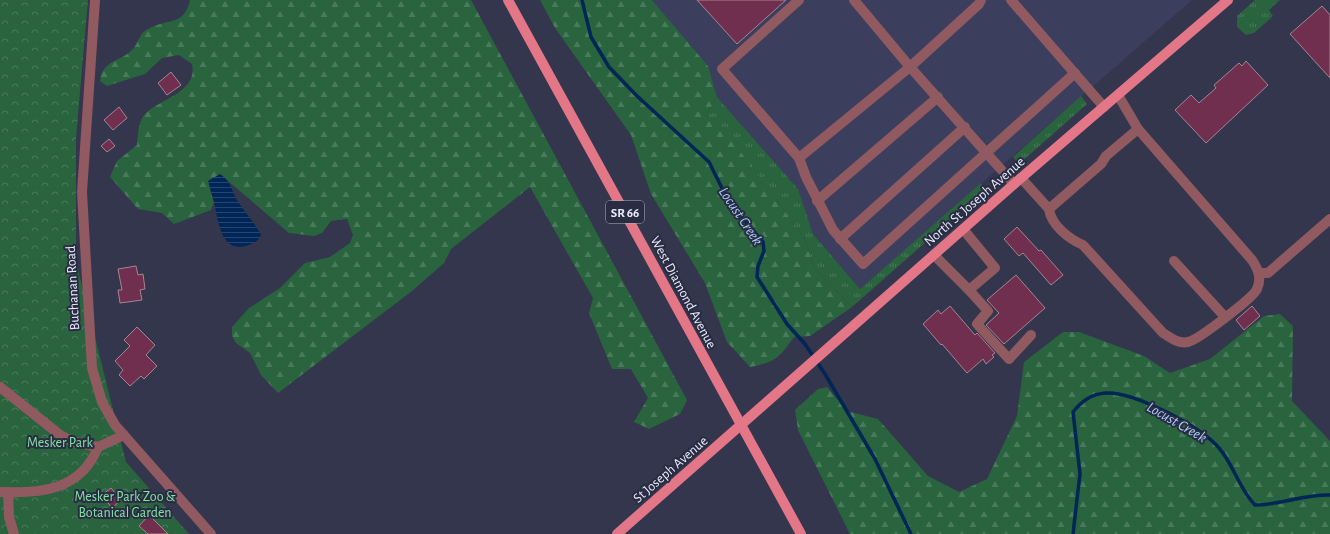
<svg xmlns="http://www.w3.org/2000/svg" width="1330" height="534" viewBox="0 0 1330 534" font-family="'Alegreya Sans',sans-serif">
<defs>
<pattern id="grass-tufts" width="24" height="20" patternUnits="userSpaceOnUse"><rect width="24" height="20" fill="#29643e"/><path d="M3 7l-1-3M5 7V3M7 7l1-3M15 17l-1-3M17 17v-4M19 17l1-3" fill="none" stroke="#487a5b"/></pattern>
<pattern id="forest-firs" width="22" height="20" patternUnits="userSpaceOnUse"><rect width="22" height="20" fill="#29643e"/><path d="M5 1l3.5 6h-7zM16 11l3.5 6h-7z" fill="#487a5b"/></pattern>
<pattern id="park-crowns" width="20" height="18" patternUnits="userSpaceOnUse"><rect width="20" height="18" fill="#29643e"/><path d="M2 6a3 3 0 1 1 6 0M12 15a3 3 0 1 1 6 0" fill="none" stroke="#487a5b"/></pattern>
<pattern id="water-rules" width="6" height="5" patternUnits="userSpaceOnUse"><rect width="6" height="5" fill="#002657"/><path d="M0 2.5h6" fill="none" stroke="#254670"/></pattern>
</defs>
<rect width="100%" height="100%" fill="#33364d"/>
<polygon fill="#3b3f5d" points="652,0 1192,0 860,289 813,234 798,189 717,97 708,66"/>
<g fill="url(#grass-tufts)">
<polygon points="1255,0 1280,0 1269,10 1273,16 1254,33 1246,35 1237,27 1237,16"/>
<polygon points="1081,96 1087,104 1019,164 1013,157"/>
<polygon points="717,97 798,189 813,234 860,289 981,183 985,190 852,307 814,268 806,241 776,199 706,116"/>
</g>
<g fill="url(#forest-firs)">
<path d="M190,0H471L687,400L680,414L649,429L634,422L648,398L631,369H612L589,313L593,298L530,187L451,249L444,263L412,291L278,393L261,375L250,353L236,343L232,336V327L249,308L280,288L305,263L330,257L350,243L353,235L347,219L331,221L322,233L314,236L289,233L220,174L210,190L214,202L211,210L174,224L162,213L138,209L110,177L117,161L137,145C138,135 138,120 146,113C162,98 198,92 192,64L179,55L162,58L145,74L107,86L100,81C103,59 121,62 133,49C139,42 139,33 148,29C167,18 184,27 190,0Z"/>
<path d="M540,0H652L708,66L717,97L706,116L734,143L776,199L806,241L814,268L852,307L810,336L794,337C779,358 776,362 750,367L727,342L705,283L651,194L631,135L555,28Z"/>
<polygon points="1280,314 1293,326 1292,401 1330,441 1330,534 850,534 798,430 795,410 818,389 827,387 847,411 878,419 928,476 959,492 987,479 1017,416 1024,362 1063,332 1079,332 1144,356 1170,373 1210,359 1264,316"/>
</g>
<polygon fill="url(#park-crowns)" points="0,0 88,0 76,138 76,261 126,462 189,534 0,534"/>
<path fill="url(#water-rules)" d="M220,174C233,183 231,192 239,203C246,214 255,223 261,235C259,241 253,244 246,246C220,253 218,219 214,202C212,195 210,188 208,181Z"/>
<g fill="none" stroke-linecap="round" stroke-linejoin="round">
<g stroke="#002657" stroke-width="3.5">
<polyline points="582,0 591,37 609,67 637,96 709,162 729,202 763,242 764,251 758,266 757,277 787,324 805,344 825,374 875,459 911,534"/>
<path d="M1073,534L1080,474L1073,412C1082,401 1091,394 1106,393C1133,391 1202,427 1219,448C1234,465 1239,489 1255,505C1280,505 1305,494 1330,495"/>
</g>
</g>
<g fill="#702f4e" stroke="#a48591">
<polygon points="697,0 786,0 737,44"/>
<polygon points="1322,6 1330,15 1330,78 1290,34"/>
<polygon points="1246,61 1268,85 1206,143 1175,110 1191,95 1199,103 1216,88 1214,85 1221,79 1239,63 1242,66"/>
<polygon points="171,72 181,85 167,95 158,83"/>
<polygon points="119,107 127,118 113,130 104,120"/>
<polygon points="109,139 115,146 107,152 101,146"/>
<polygon points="1017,227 1039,251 1041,250 1063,275 1051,285 1023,253 1019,256 1004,239"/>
<polygon points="136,266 138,275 143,274 145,289 140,290 142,300 120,303 118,290 122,290 118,269"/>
<polygon points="1016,275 1045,308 1004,344 986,325 999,313 987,300"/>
<polygon points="950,306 975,335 977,333 995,353 992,355 994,357 986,364 983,359 967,373 942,344 941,345 923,324 938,310 941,314"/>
<polygon points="1252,306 1260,316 1244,330 1236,320"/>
<polygon points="137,327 155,345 146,355 157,366 144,379 141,376 130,386 119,375 123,370 115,361 130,346 124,340"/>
<polygon points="111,488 121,500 112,508 102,495"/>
<polygon points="149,515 168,534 148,534 139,526"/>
</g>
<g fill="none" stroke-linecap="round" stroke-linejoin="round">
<g stroke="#905a60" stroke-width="10">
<polyline points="95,0 82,192 92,368 102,402 115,425 211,534"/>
<polyline points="799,0 722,69 799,158 910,67 979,4 981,0"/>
<polyline points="854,0 910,67 1014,184"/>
<polyline points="1011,0 1104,107"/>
<polyline points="799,158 806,177 833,230 863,264 1075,73"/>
<polyline points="1021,178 1049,209 1101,164 1106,156 1138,129 1118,95"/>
<polyline points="817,201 938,97"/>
<path d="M1049,209C1051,225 1069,239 1083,245L1163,333C1171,338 1178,344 1188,342C1198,340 1253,298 1257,289C1262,278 1258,269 1252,260L1138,129"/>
<polyline points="840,239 965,127"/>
<polyline points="934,255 969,290 995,268 963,229"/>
<polyline points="1174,261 1225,317"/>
<polyline points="1260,273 1268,273 1330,219"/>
<polyline points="969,290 988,311 977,324 1009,359 1031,335"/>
<polyline points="0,387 60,435 71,441 98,447 124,435"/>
<path d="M0,492C41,494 81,490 98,447"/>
<polyline points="8,492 9,517 14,534"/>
</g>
<g stroke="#e37687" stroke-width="10">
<polyline points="508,0 801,534"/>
<polyline points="617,534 1021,178 1228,0"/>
</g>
</g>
<g text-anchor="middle" stroke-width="4" stroke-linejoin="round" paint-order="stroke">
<rect fill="#292c42" stroke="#afb2c4" stroke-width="1" x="606" y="201" width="38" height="22" rx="3"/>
<g font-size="13" font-weight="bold" fill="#e9ecfb">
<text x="625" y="217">SR 66</text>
</g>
<g font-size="14" fill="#e9ecfb" stroke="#292c42">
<text transform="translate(974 201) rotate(-41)" y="5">North St Joseph Avenue</text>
<text transform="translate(72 288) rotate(-93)" y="5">Buchanan Road</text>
<text transform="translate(684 292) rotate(62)" y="5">West Diamond Avenue</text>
<text transform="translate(670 469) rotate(-41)" y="5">St Joseph Avenue</text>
</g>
<g font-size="14" fill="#83e2a0" stroke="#292c42">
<text x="60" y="447">Mesker Park</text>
<text x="125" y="501">Mesker Park Zoo &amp;<tspan x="125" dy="16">Botanical Garden</tspan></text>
</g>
<g font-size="15" font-style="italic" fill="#abcfff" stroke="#292c42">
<text transform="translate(741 216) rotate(56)" y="5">Locust Creek</text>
<text transform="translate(1177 422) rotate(30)" y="5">Locust Creek</text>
</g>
</g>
</svg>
